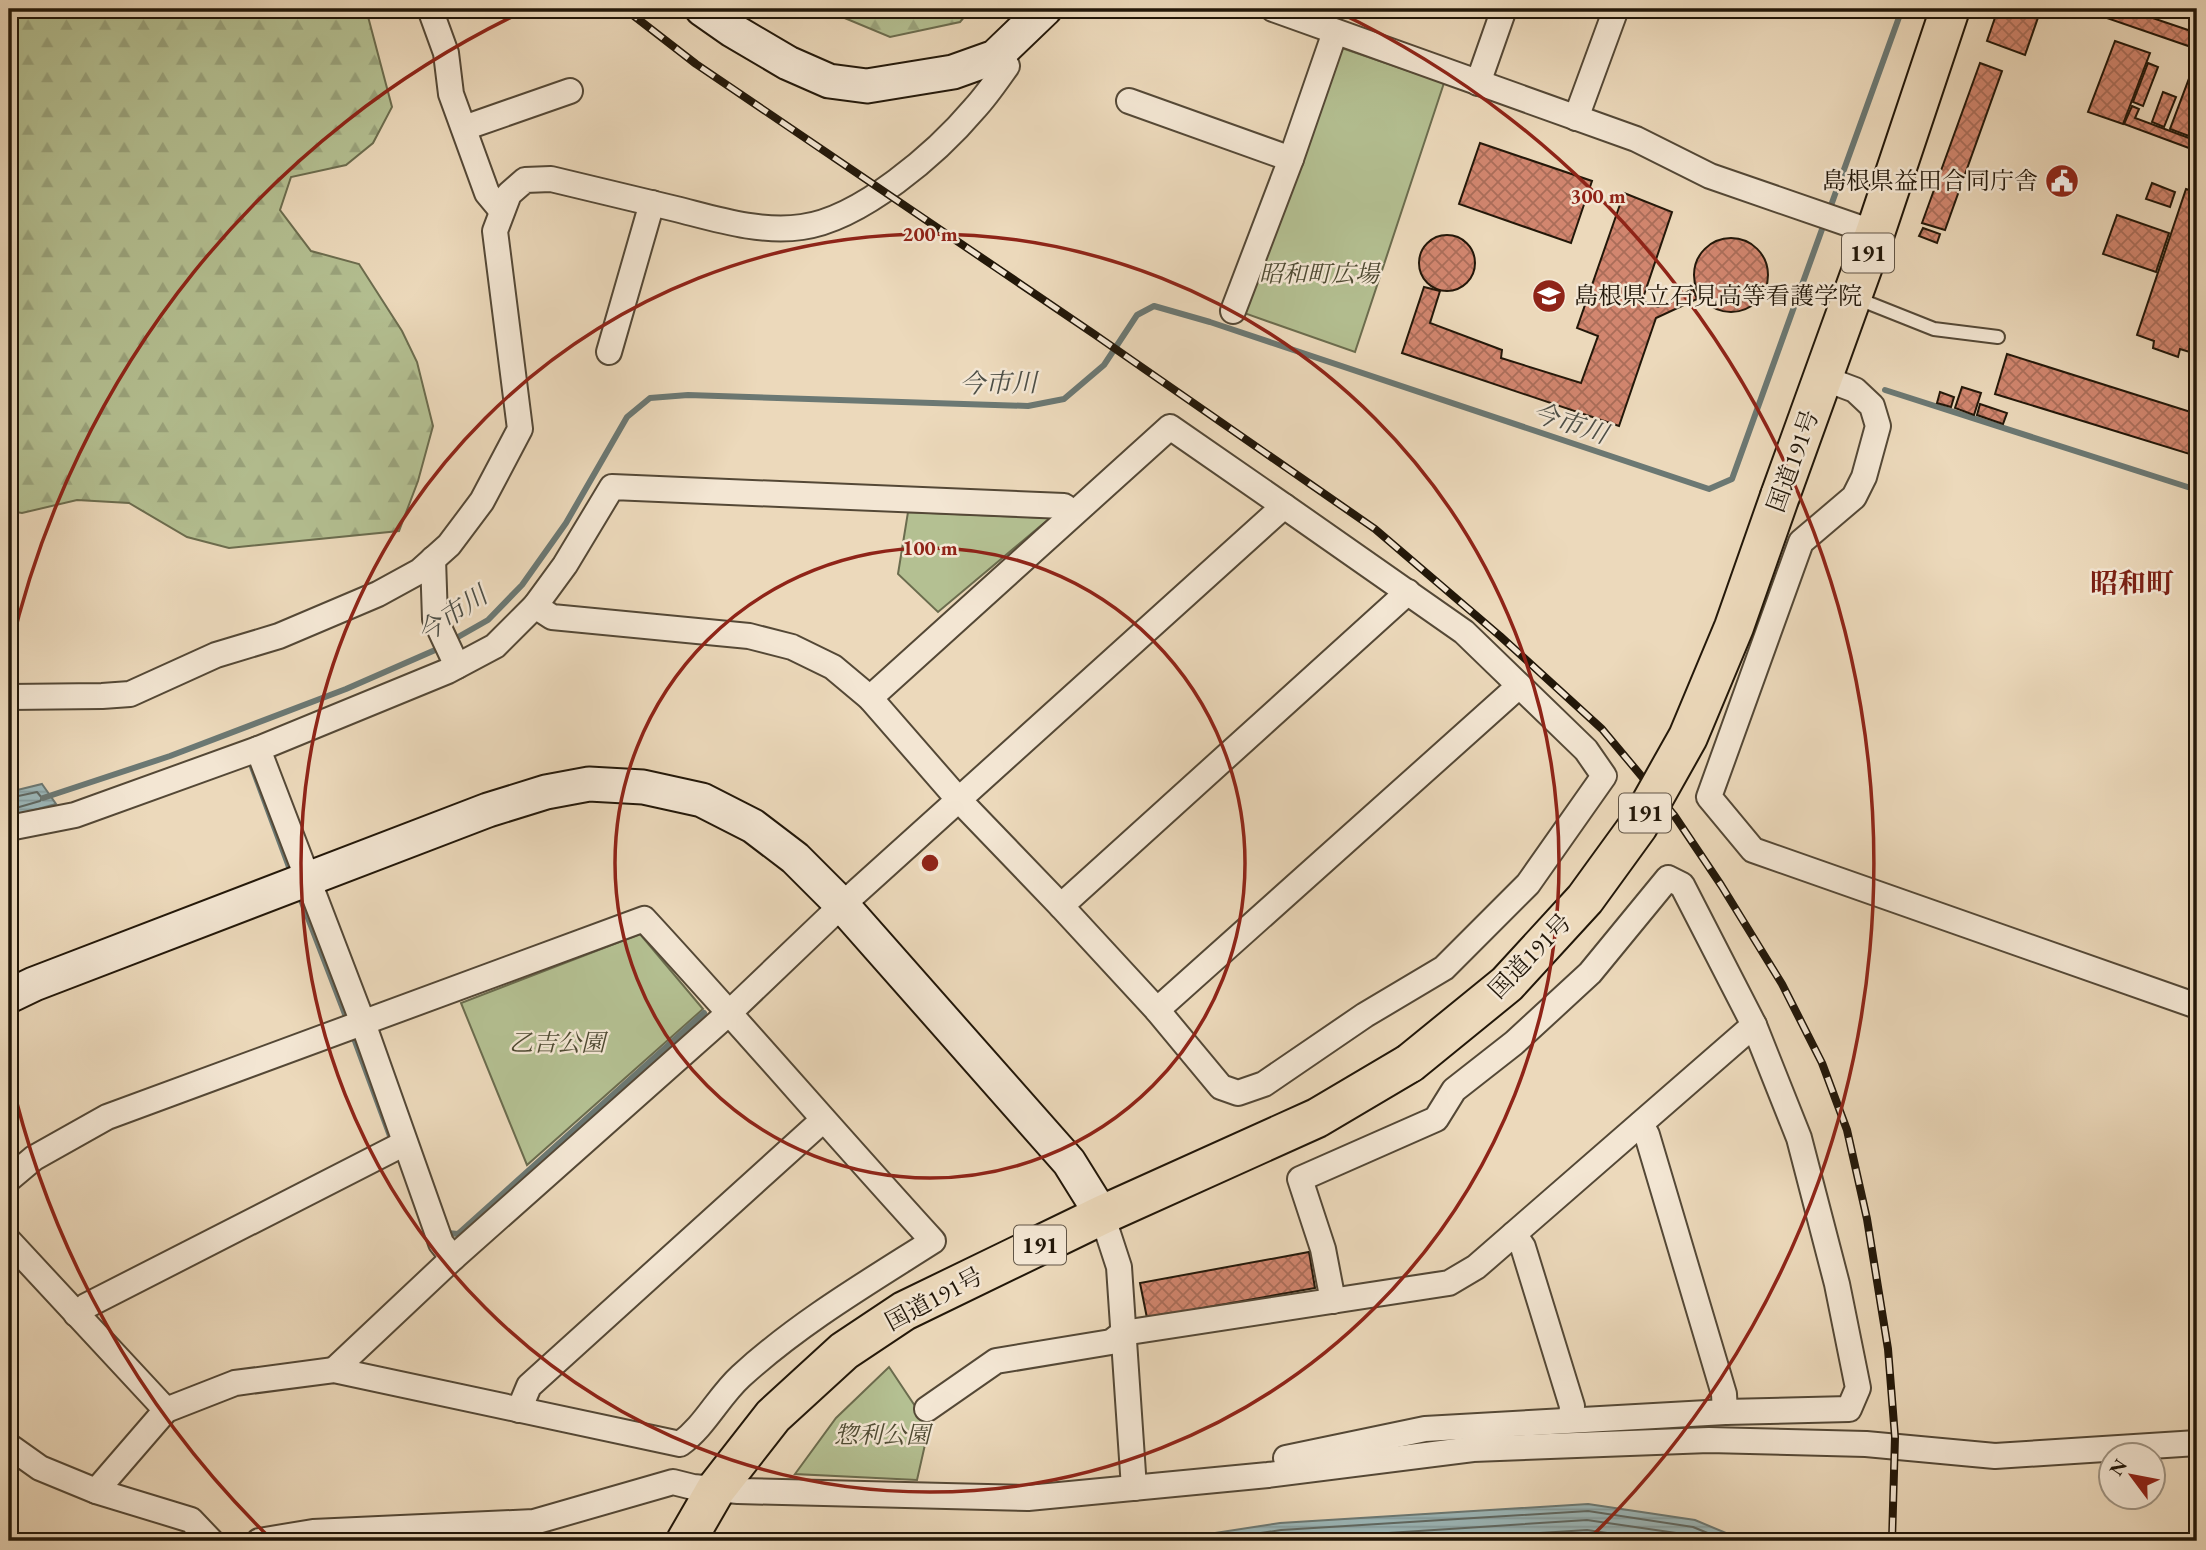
<svg xmlns="http://www.w3.org/2000/svg" width="2206" height="1550" viewBox="0 0 2206 1550" font-family="'EB Garamond','Noto Serif JP',serif">
<defs>
<pattern id="forest-firs" width="22" height="20" patternUnits="userSpaceOnUse" patternTransform="scale(1.75)"><rect width="22" height="20" fill="#b4c092"/><path d="M5 1l3.5 6h-7zM16 11l3.5 6h-7z" fill="#9aa47d"/></pattern>
<pattern id="water-rules" width="6" height="5" patternUnits="userSpaceOnUse" patternTransform="scale(1.75)"><rect width="6" height="5" fill="#9cb8ba"/><path d="M0 2.5h6" fill="none" stroke="#869d9f"/></pattern>
<pattern id="building-cross-hatch" width="8" height="8" patternUnits="userSpaceOnUse" patternTransform="scale(1.75)"><rect width="8" height="8" fill="#d2866f"/><path d="M0 0l8 8M0 8l8-8" fill="none" stroke="#aa6d59"/></pattern>
</defs>
<rect width="100%" height="100%" fill="#ecd9bb"/>
<filter id="stains"><feTurbulence type="fractalNoise" baseFrequency=".00286" numOctaves="4"/><feColorMatrix values="0 0 0 0 .2 0 0 0 0 .09 0 0 0 0 .02 0 0 0 .5 -.17"/></filter>
<radialGradient id="worn" r=".72"><stop offset=".6" stop-color="#630" stop-opacity="0"/><stop offset="1" stop-color="#630" stop-opacity=".3"/></radialGradient>
<g fill="url(#forest-firs)" stroke="#6b6c4e" stroke-width="2">
<polygon points="9,9 366,9 392,107 373,143 346,165 291,177 280,210 311,251 359,264 402,331 417,362 433,426 418,481 399,531 229,548 187,537 129,503 77,500 22,513 9,511"/>
<polygon points="835,9 971,9 960,22 890,37 835,14"/>
</g>
<g fill="#b4c092" stroke="#6b6c4e" stroke-width="2">
<polygon points="1336,46 1444,83 1355,352 1244,313"/>
<polygon points="908,512 1050,518 938,612 898,574"/>
<polygon points="640,934 703,1009 527,1165 461,1003"/>
<polygon points="889,1367 929,1427 917,1480 795,1474 836,1418"/>
</g>
<g fill="url(#water-rules)" stroke="#6b7873" stroke-width="2">
<polygon points="42,784 56,804 9,817 9,792"/>
<polygon points="1588,1504 1695,1520 1745,1541 1163,1541 1280,1523"/>
</g>
<g fill="none" stroke-linecap="round" stroke-linejoin="round">
<g stroke="#5f6862" stroke-width="2">
<polyline points="9,798 37,792 42,798 40,801 9,810"/>
<polyline points="1208,1541 1281,1530 1588,1511 1693,1527 1727,1541"/>
<polyline points="1265,1541 1587,1520 1690,1535 1705,1541"/>
<polyline points="1410,1541 1587,1530 1661,1541"/>
</g>
<g stroke="#6b7873" stroke-width="6">
<polyline points="1829,211 1902,9"/>
<polyline points="1885,390 2197,490"/>
<polyline points="451,641 488,620 522,585 566,523 627,417 650,398 688,395 1028,406 1064,399 1104,365 1137,315 1154,306 1210,322 1709,489 1732,479 1825,221"/>
<polyline points="252,767 292,875"/>
<polyline points="43,798 170,756 346,689 442,647"/>
<polyline points="298,892 348,1022"/>
<polyline points="352,1033 393,1144"/>
<polyline points="447,1233 458,1234 704,1013"/>
</g>
</g>
<g fill="url(#building-cross-hatch)" stroke="#221709" stroke-width="2">
<polygon points="1998,9 2041,9 2025,55 1987,41"/>
<polygon points="2097,9 2126,9 2197,33 2197,49 2095,14"/>
<polygon points="2115,41 2150,53 2123,124 2088,112"/>
<polygon points="1980,63 2002,71 1945,230 1922,223"/>
<polygon points="2148,63 2158,67 2143,106 2133,102"/>
<polygon points="2193,68 2197,70 2197,139 2170,129"/>
<polygon points="2163,92 2176,97 2164,127 2152,122"/>
<polygon points="2132,106 2139,109 2135,118 2197,141 2197,151 2124,124"/>
<polygon points="1480,143 1592,181 1571,243 1459,204"/>
<polygon points="2152,183 2175,192 2170,207 2146,199"/>
<polygon points="2186,189 2197,193 2197,341 2193,353 2180,349 2178,357 2153,348 2154,341 2137,335"/>
<polygon points="1624,193 1672,212 1642,301 1658,307 1693,289 1697,299 1656,318 1619,426 1402,353 1424,287 1440,291 1430,323 1502,350 1501,358 1581,383 1598,336 1577,328"/>
<polygon points="2117,215 2169,233 2156,272 2103,254"/>
<polygon points="1923,228 1940,234 1937,243 1919,236"/>
<circle cx="1447" cy="263" r="28"/>
<circle cx="1731" cy="275" r="37"/>
<polygon points="2007,354 2197,414 2196,456 1995,394"/>
<polygon points="1962,387 1981,393 1974,415 1955,408"/>
<polygon points="1940,392 1954,397 1951,407 1937,403"/>
<polygon points="1980,404 2007,413 2003,424 1977,415"/>
<polygon points="1309,1252 1315,1288 1147,1318 1140,1283"/>
</g>
<g fill="none" stroke-linecap="round" stroke-linejoin="round">
<g stroke="#544836" stroke-width="16">
<polyline id="lane" points="1856,298 1934,329 1998,337"/>
</g>
<g stroke="#544836" stroke-width="28">
<g id="street">
<polyline points="430,9 446,53 451,94 487,193 502,211"/>
<polyline points="1273,9 1636,139 1710,176 1875,233"/>
<polyline points="1478,83 1504,9"/>
<polyline points="1129,101 1291,159"/>
<polyline points="1576,118 1616,9"/>
<polyline points="464,128 570,91"/>
<polyline points="1233,311 1291,159 1335,32"/>
<polyline points="609,352 652,203"/>
<polyline points="1823,378 1855,390 1872,406 1878,426 1864,477 1854,497 1801,542 1709,797 1753,850 2197,1006"/>
<polyline points="433,559 435,619 457,666"/>
<path d="M9,697L102,696L130,694L216,655L279,636L378,594L420,571L449,545L482,501L520,429L495,231L509,194L525,180L551,179C593,189 634,199 676,209C716,219 759,233 802,227C861,219 937,153 975,108C987,95 997,80 1007,66L995,57"/>
<polyline points="870,698 1170,427 1284,506"/>
<polyline points="9,828 75,815 258,749"/>
<polyline points="1061,906 1408,592"/>
<polyline points="1157,1010 1519,686"/>
<polyline points="1641,1124 1647,1135 1724,1394 1725,1412"/>
<path d="M9,1179L34,1158L107,1117L644,919C742,1025 836,1135 933,1241C867,1283 799,1323 741,1376C718,1397 705,1426 680,1444L334,1370L235,1383L166,1410L96,1491"/>
<polyline points="1102,1215 1119,1267 1134,1488"/>
<polyline points="1514,1234 1523,1247 1572,1406 1571,1420"/>
<polyline points="9,1241 166,1410"/>
<polyline points="453,1258 441,1243 363,1023 258,749 448,671 495,646 535,606 565,565 612,487 1064,506 1073,513"/>
<polyline points="76,1314 86,1306 405,1143"/>
<polyline points="334,1370 453,1258 730,1012 842,905 1284,506 1464,632 1586,750 1604,776 1528,884 1444,968 1365,1015 1264,1084 1238,1093 1221,1087 1157,1010 1061,906 959,800 870,698 833,667 792,647 749,636 552,617 535,606"/>
<polyline points="927,1409 996,1361 1111,1342 1123,1333 1449,1283 1476,1267 1754,1025"/>
<polyline points="519,1410 529,1386 823,1120"/>
<polyline points="9,1446 40,1468 96,1491 191,1520 211,1541"/>
<polyline points="1286,1458 1425,1429 1725,1412 1849,1409 1858,1388 1837,1284 1799,1138 1754,1025 1682,885 1668,878 1590,973 1514,1043 1454,1090 1436,1119 1300,1179 1323,1249 1333,1301"/>
<polyline points="259,1541 313,1532 534,1522 673,1482 693,1487 738,1491 1028,1498 1268,1475 1473,1449 1709,1440 1866,1444 1995,1456 2197,1443"/>
</g>
</g>
<g stroke="#221709" stroke-width="37">
<g id="secondary">
<polyline points="702,9 732,30 788,63 829,81 867,86 953,72 995,57 1045,9"/>
<polyline points="9,996 34,984 488,810 546,792 589,784 643,787 702,800 753,826 795,858 842,905 1069,1162 1102,1215"/>
</g>
</g>
<g stroke="#221709" stroke-width="42">
<g id="highway">
<polyline points="1780,496 1875,233 1950,9"/>
<polyline points="686,1541 716,1489 773,1416 844,1351 904,1311 1102,1215 1317,1118 1410,1063"/>
</g>
</g>
<use href="#lane" stroke="#f3e6d3" stroke-width="12"/>
<use href="#street" stroke="#f3e6d3" stroke-width="24"/>
<use href="#secondary" stroke="#f3e6d3" stroke-width="33"/>
<use href="#highway" stroke="#ecd9bb" stroke-width="38"/>
<g stroke="#221709" stroke-width="8">
<polyline id="rail" points="625,9 696,64 1094,334 1375,529 1500,636 1602,729 1674,815 1721,885 1782,984 1822,1063 1847,1130 1867,1219 1888,1349 1895,1437 1892,1541"/>
</g>
<use href="#rail" stroke="#f3e6d3" stroke-width="5" stroke-dasharray="16" stroke-linecap="butt"/>
<g stroke="#221709" stroke-width="42" stroke-linecap="butt">
<polyline id="highway-bridge" points="1410,1063 1507,984 1585,899 1638,826 1688,737 1734,627 1780,496"/>
</g>
<use href="#highway-bridge" stroke="#ecd9bb" stroke-width="38"/>
</g>
<g fill="none" stroke="#8f2418" stroke-width="3.5">
<circle cx="930" cy="863" r="315"/>
<circle cx="930" cy="863" r="629"/>
<path d="M268 1536A944 944 0 0 1 10 1075M10 651A944 944 0 0 1 524 11M1336 11A944 944 0 0 1 1592 1536"/>
</g>
<defs>
<g id="civic-disc" transform="scale(1.75)"><circle r="9.5" fill="#8f2418" stroke="#f3e6d3"/><path d="M-.6-6.5H3V-4.5H.6V-3L4-1V1h2V6H-6V1h2V-1L-.6-3ZM-1.2 2.5V6h2.4V2.5Z" fill="#fff"/></g>
<g id="school-disc" transform="scale(1.75)"><circle r="9.5" fill="#8f2418" stroke="#f3e6d3"/><path d="M0-5L7-2L0 1L-7-2ZM-4 1L0 2.5L4 1V4Q0 6-4 4Z" fill="#fff"/></g>
</defs>
<g fill-rule="evenodd">
<use href="#civic-disc" x="2062" y="181"/>
<use href="#school-disc" x="1549" y="296"/>
</g>
<g text-anchor="middle" stroke-width="5" stroke-linejoin="round" paint-order="stroke">
<g fill="#f3e6d3" stroke="#615546" stroke-width="2">
<rect x="1842" y="233.5" width="52" height="39" rx="5"/>
<rect x="1619" y="793.5" width="52" height="39" rx="5"/>
<rect x="1014" y="1225.5" width="52" height="39" rx="5"/>
</g>
<g font-size="23" font-weight="bold" fill="#221709">
<text x="1868" y="261">191</text>
<text x="1645" y="821">191</text>
<text x="1040" y="1253">191</text>
</g>
<g font-size="24" fill="#221709" stroke="#f3e6d3" text-anchor="end">
<text x="2038" y="189">島根県益田合同庁舎</text>
<text x="1574" y="304" text-anchor="start">島根県立石見高等看護学院</text>
</g>
<g font-size="24" font-style="italic" fill="#4e4a32" stroke="#f3e6d3">
<text x="1319" y="282">昭和町広場</text>
<text x="557" y="1051">乙吉公園</text>
<text x="882" y="1443">惣利公園</text>
</g>
<g font-size="24" fill="#221709" stroke="#f3e6d3">
<text transform="translate(1793 461) rotate(-70)" y="8">国道191号</text>
<text transform="translate(1530 956) rotate(-46)" y="8">国道191号</text>
<text transform="translate(934 1299) rotate(-28)" y="8">国道191号</text>
</g>
<g font-size="26" font-style="italic" fill="#4d4f47" stroke="#f3e6d3">
<text transform="translate(998 383) rotate(-1)" y="9">今市川</text>
<text transform="translate(1570 423) rotate(18)" y="9">今市川</text>
<text transform="translate(452 614) rotate(-34)" y="9">今市川</text>
</g>
<g font-size="28" font-weight="bold" fill="#7a1f14" stroke="#f3e6d3">
<text x="2132" y="593">昭和町</text>
</g>
</g>
<circle cx="930" cy="863" r="10" fill="#8f2418" stroke="#f3e6d3" stroke-width="3.5"/>
<g font-size="21" text-anchor="middle" font-weight="bold" fill="#8f2418" stroke="#f3e6d3" stroke-width="5" stroke-linejoin="round" paint-order="stroke">
<text x="1598" y="203">300 m</text>
<text x="930" y="241">200 m</text>
<text x="930" y="555">100 m</text>
</g>
<rect width="2206" height="1550" fill="none" stroke="#ecd9bb" stroke-width="35"/>
<rect x="10" y="10" width="2185" height="1529" fill="none" stroke="#221709" stroke-width="3.5"/>
<rect x="18" y="18" width="2171" height="1515" fill="none" stroke="#221709" stroke-width="2"/>
<g transform="translate(2132 1476) rotate(302)"><circle r="33" fill="#f3e6d3" stroke="#9f9382" stroke-width="2"/>
<path d="M0-5L12 26L0 18L-12 26Z" fill="#8f2418"/>
<text y="-10" font-size="19" font-weight="bold" text-anchor="middle" fill="#221709">N</text>
</g>
<rect width="100%" height="100%" filter="url(#stains)"/>
<rect width="100%" height="100%" fill="url(#worn)"/>
</svg>
